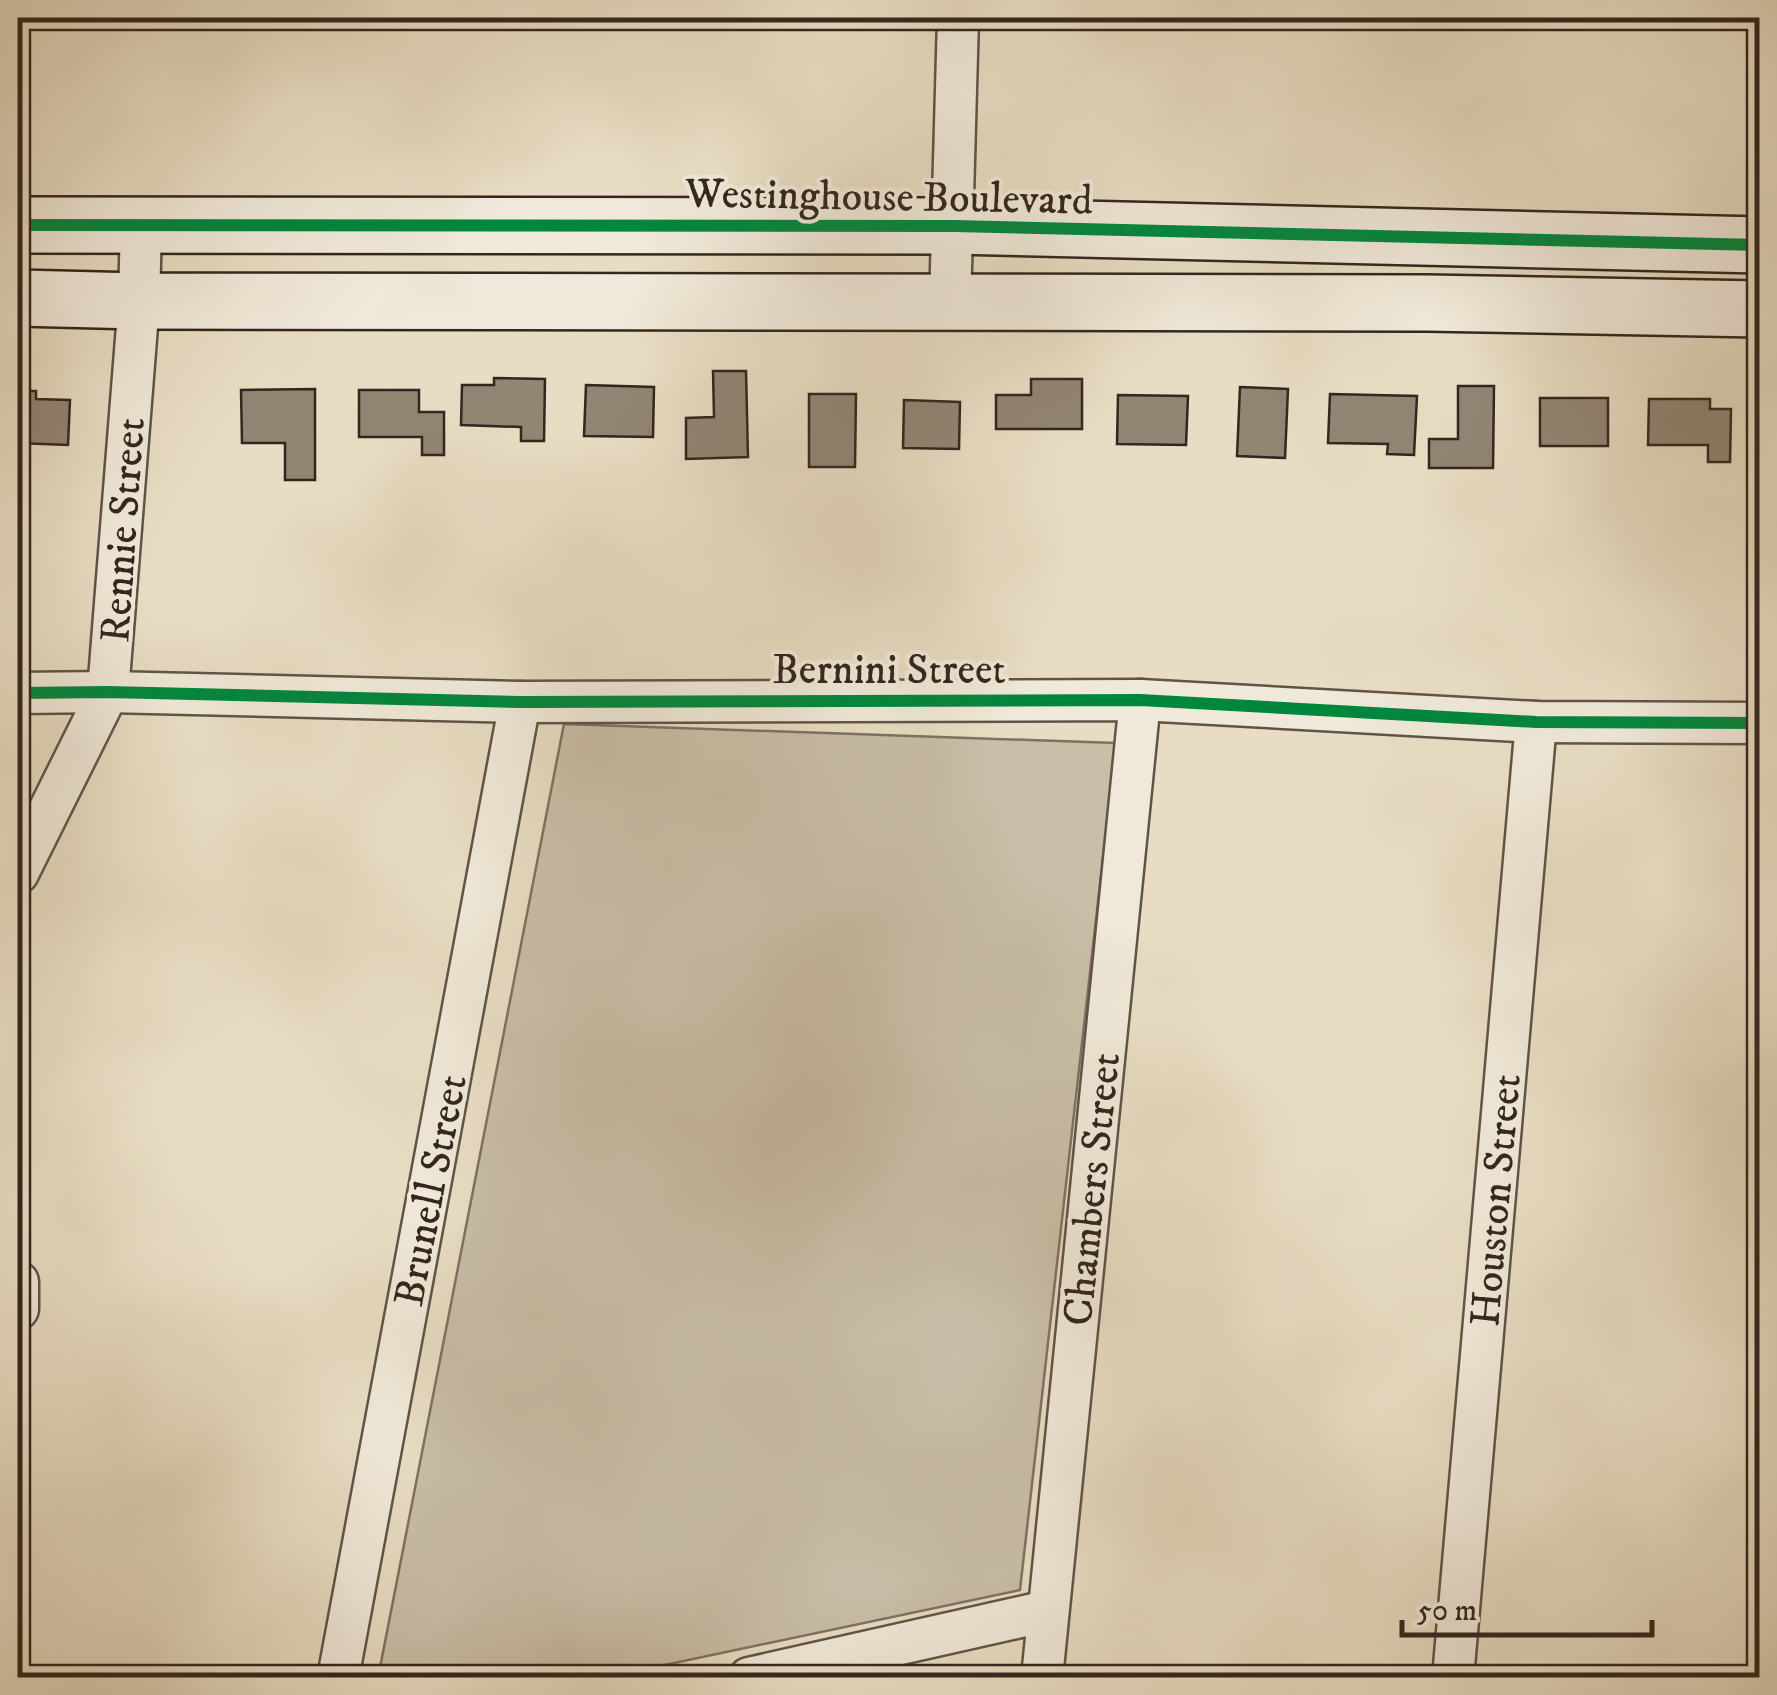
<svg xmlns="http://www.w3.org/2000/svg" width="1777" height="1695" viewBox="0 0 1777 1695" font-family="'IM FELL DW Pica',serif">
<rect width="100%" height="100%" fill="#e8ddc4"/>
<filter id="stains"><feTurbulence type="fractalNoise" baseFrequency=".002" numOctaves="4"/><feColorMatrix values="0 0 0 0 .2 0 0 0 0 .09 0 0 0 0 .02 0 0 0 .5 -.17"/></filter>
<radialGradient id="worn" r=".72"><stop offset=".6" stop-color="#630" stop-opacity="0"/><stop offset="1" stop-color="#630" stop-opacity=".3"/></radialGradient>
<polygon fill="#c9bea8" stroke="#7e7263" stroke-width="2.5" points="564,724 1116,743 1020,1590 608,1677 378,1678"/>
<g fill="#918574" stroke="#33261e" stroke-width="2.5">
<polygon points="713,371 746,371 748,457 686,459 686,418 714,417"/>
<polygon points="494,378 545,379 544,441 521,441 521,427 461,425 462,385 494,385"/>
<polygon points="1031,379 1082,379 1082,429 996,429 996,395 1031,395"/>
<polygon points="586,385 654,387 653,437 584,436"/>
<polygon points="1458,386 1494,386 1493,468 1429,468 1429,439 1458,439"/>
<polygon points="1240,387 1288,389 1285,458 1237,456"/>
<polygon points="315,389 315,480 285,480 285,443 242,443 241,390"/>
<polygon points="359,390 419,390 419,412 444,412 444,455 422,455 422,437 359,437"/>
<polygon points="18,391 36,391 36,399 70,400 68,445 18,443"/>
<polygon points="809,394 856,394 855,467 809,467"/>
<polygon points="1330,394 1417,396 1414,455 1387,454 1388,444 1328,443"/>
<polygon points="1118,395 1188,396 1186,445 1117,444"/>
<rect x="1540" y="398" width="68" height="48"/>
<polygon points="1649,399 1710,399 1710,409 1731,409 1730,462 1708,462 1708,445 1648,445"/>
<polygon points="904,400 960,402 959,449 903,448"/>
</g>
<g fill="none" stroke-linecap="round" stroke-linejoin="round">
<g stroke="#605448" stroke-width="45">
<g id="street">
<polyline points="950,304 958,18"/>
<polyline points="18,693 108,692 520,702 1140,700 1536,722 1760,723"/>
<polyline points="18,873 108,692 139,301 141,225"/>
<polyline points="18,1282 18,1309"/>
<polyline points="338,1678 520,702"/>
<polyline points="749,1678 1047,1611"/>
<polyline points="1042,1678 1140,700"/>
<polyline points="1453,1678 1536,722"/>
</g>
</g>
<g stroke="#33261e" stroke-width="60">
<g id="secondary">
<polyline points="18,225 954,226 1760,245"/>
<polyline points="18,298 139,301 1427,303 1760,309"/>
</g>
</g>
<use href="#street" stroke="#f0e9d9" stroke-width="40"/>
<use href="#secondary" stroke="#f0e9d9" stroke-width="55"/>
<g stroke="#f0e9d9" stroke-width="19">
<g id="cycleway">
<polyline points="18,225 954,226 1760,245"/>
<polyline points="18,693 108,692 520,702 1140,700 1536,722 1760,723"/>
</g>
</g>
<use href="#cycleway" stroke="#00873e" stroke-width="12"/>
</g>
<g text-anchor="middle" stroke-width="8" stroke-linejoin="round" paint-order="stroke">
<g font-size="42" fill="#33261e" stroke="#f0e9d9">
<text transform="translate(889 195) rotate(1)" y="15">Westinghouse Boulevard</text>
<text transform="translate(121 530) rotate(-86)" y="15">Rennie Street</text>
<text x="889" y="683">Bernini Street</text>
<text transform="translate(1090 1189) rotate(-84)" y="15">Chambers Street</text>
<text transform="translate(429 1190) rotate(-79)" y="15">Brunell Street</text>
<text transform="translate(1494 1200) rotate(-85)" y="15">Houston Street</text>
</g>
</g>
<rect width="1777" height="1695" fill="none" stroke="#e8ddc4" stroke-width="60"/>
<rect x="20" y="20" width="1737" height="1655" fill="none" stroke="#33261e" stroke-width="5"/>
<rect x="30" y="30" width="1717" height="1635" fill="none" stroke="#33261e" stroke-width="2.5"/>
<path d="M1402 1620v15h250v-15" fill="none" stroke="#33261e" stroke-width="5"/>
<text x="1417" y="1620" font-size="30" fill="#33261e" stroke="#f0e9d9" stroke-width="8" paint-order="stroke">50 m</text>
<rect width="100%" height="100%" filter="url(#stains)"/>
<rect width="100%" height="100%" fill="url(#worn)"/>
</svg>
